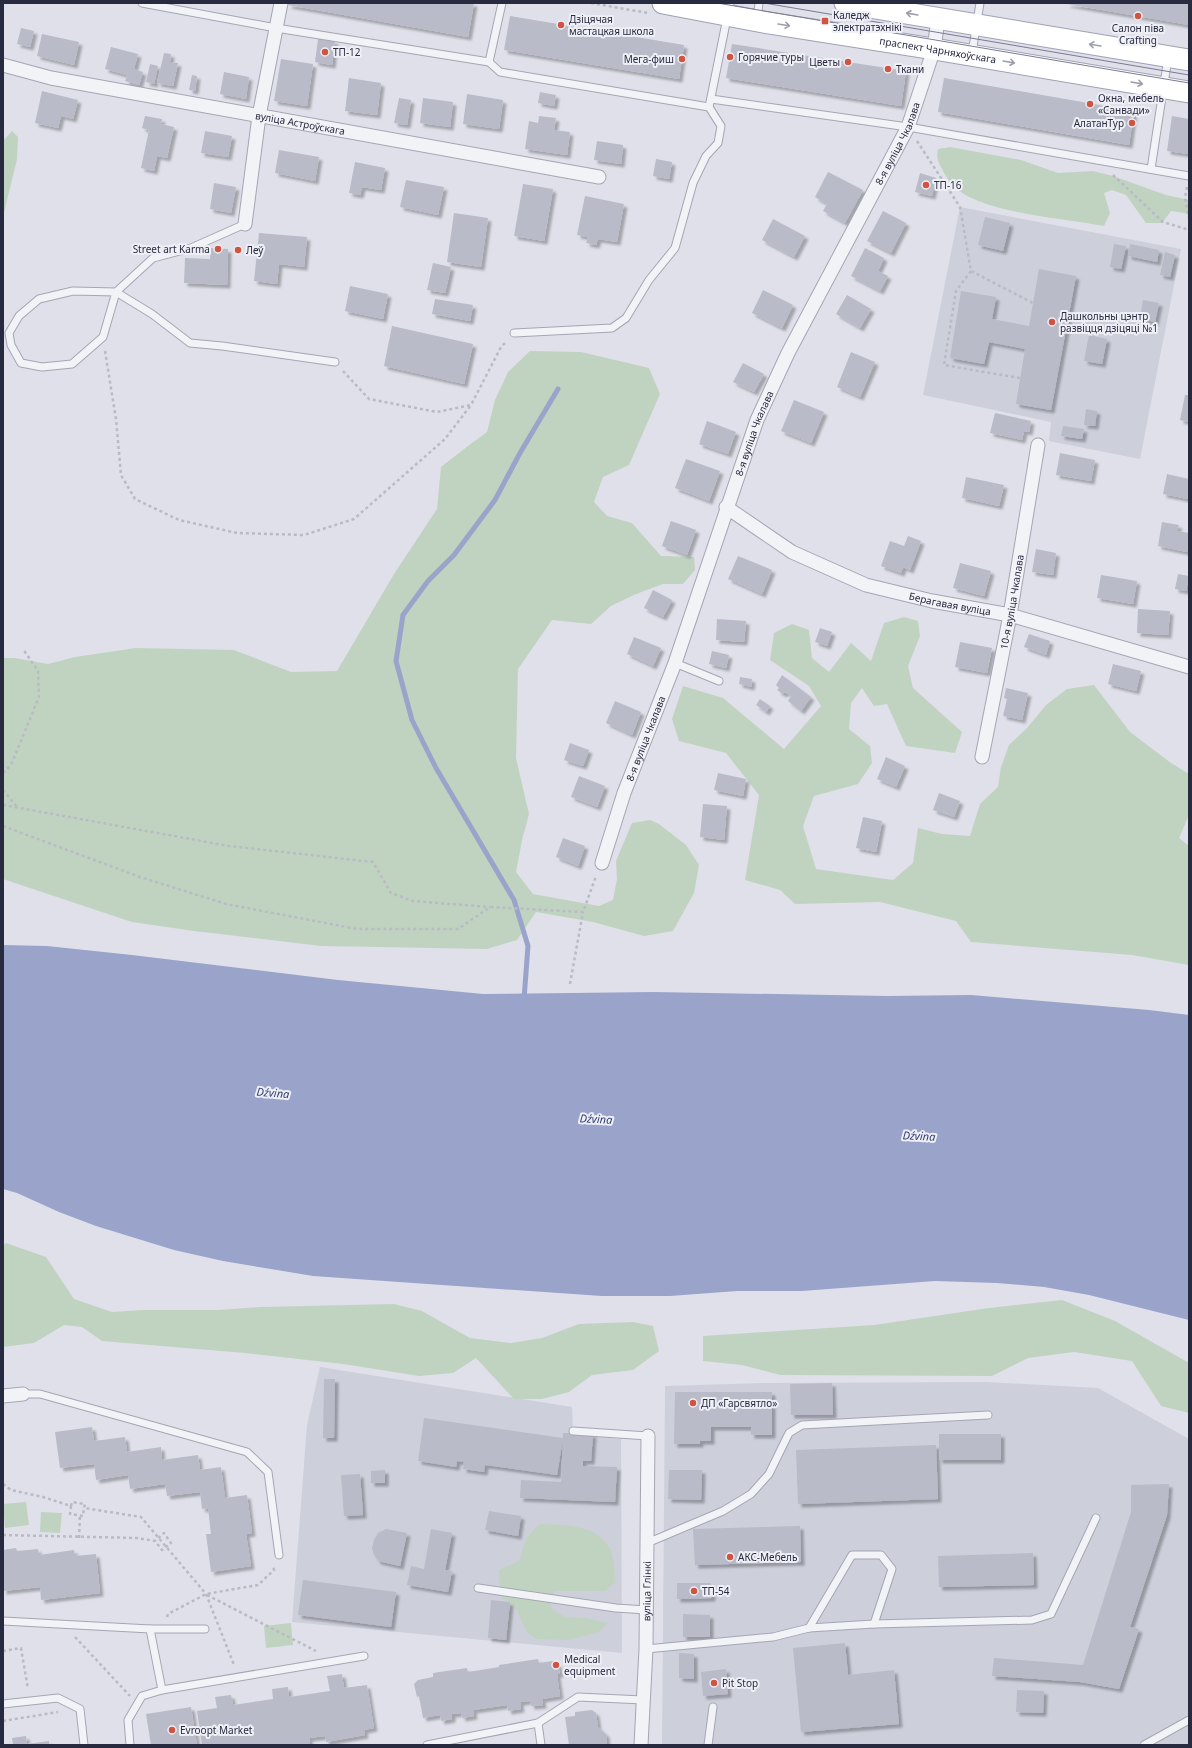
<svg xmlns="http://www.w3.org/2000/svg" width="1192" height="1748" viewBox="0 0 1192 1748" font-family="'Noto Sans',sans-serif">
<defs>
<filter id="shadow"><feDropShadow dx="3.5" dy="3.5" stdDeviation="1" flood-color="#0004"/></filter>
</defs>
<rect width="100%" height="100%" fill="#dfe0e9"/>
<g fill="#cdcfdb">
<polygon points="960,207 1181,249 1140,459 1049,441 1051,422 923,395"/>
<polygon points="320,1367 572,1407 573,1435 621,1439 622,1653 292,1622 307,1425"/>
<polygon points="986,1382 1098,1388 1189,1439 1189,1745 662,1745 665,1386 763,1383"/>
</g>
<g fill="#c0d3c1">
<polygon points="12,131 18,137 17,159 3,217 3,141"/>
<path d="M950,147L1021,160L1058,173L1093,171L1113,176L1166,195L1189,200V216L1185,213L1171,211L1162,223H1146L1126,195L1112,190L1104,193L1110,213L1104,226C1064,218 992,214 959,191C952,186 946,177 942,169C938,161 936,158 938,149Z"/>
<polygon points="530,351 581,352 649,368 660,394 629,465 603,477 594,502 607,516 632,523 661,556 694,557 695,570 683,584 663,584 636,594 611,606 591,624 552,620 518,669 516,758 529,814 522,840 516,872 533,894 599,906 613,900 617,879 616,861 632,823 650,820 659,824 686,845 699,865 694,893 673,931 644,936 593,922 536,912 517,940 487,949 321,946 194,931 132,922 3,879 3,658 15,658 48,664 75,657 136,648 234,650 291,672 337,671 394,574 437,509 441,467 468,446 487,432 495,400 508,372"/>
<polygon points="904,617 918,621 920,636 908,666 913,688 962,732 955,753 906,746 887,704 874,706 862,688 851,703 849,729 870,746 872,763 858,784 814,796 803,826 816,869 893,880 913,863 918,828 942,834 970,836 980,804 998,787 1001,767 1009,745 1027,728 1046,705 1067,689 1094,685 1130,732 1171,763 1189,774 1189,815 1179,838 1189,846 1189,965 1132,955 971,942 956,921 880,902 795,904 780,890 745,880 759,795 726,753 679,741 672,719 683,686 723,698 784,749 821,706 809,686 770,660 774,633 792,624 809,630 812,658 829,672 851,643 871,661 884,623"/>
<polygon points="6,1243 46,1257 74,1299 112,1312 142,1310 218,1310 261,1307 394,1304 422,1311 470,1338 511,1343 542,1338 579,1324 633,1322 653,1326 659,1351 633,1370 592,1375 569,1392 542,1399 514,1399 476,1358 453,1373 419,1376 343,1364 245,1353 102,1341 82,1327 64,1325 34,1343 3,1347 3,1246"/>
<polygon points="1062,1300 1115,1321 1189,1363 1189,1413 1161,1406 1132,1361 1074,1352 1028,1358 992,1376 781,1375 742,1365 703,1361 703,1336 874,1325 989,1308"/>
<polygon points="26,1502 29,1525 5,1528 3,1504"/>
<polygon points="41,1512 62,1513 60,1533 40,1532"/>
<path d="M539,1524C564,1525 600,1524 611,1551C615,1560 614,1573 615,1582L605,1591H554L551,1609L566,1617L585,1618L608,1623L599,1632L569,1640L536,1639L527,1632L515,1607L501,1597L499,1570L519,1561L526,1539Z"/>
<polygon points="291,1623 293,1645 266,1648 264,1626"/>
</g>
<polygon fill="#9aa4ca" points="3,945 47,946 132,955 338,980 483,994 654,992 887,996 971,995 1149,1010 1189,1015 1189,1320 1089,1295 1044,1287 997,1283 935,1281 802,1291 737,1291 670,1296 602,1296 313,1276 223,1261 174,1250 96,1226 59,1212 17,1193 3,1189"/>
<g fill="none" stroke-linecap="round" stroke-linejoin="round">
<polyline stroke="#9aa4ca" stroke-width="5" points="524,999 528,946 514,900 436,768 412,720 396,661 403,615 428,581 454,555 495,500 520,453 558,389"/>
</g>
<g fill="#b9bbc9" filter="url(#shadow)">
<polygon points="289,3 474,3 468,37 288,5"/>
<polygon points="1067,3 1189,3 1189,25 1067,4"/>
<polygon points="510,16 684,45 679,79 504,50"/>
<polygon points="21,28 34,31 30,47 17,44"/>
<polygon points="42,34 79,42 74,65 37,56"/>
<polygon points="318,39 335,41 332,65 315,62"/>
<polygon points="732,44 906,71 901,106 726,78"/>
<polygon points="111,47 138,54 134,69 143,72 139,85 125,81 127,75 105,69"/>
<polygon points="164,53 171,54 170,62 178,63 173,86 157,83"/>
<polygon points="281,59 313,64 307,106 274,101"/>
<polygon points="150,64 158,66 154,84 146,82"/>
<polygon points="224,72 249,77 246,99 220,94"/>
<polygon points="192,75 197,76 195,91 189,90"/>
<polygon points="349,78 381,83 377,115 345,111"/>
<polygon points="944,78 1134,111 1129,145 938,112"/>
<polygon points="42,91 78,100 73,119 61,116 58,128 35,123"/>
<polygon points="540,92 556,95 554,106 538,103"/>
<polygon points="467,94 503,100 499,129 463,124"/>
<polygon points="399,98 411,100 407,125 394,123"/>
<polygon points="423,98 453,102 450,127 420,123"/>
<polygon points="145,116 162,119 161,124 174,127 167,158 157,156 154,171 141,168 149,130 142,128"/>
<polygon points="539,116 556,118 554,130 570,132 567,155 525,149 529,121 538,123"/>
<polygon points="1172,116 1189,119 1189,154 1167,151"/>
<polygon points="205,131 232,136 228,157 201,153"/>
<polygon points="597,141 623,145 621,164 594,160"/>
<polygon points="279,150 319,157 315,181 275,173"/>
<polygon points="656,159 672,162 669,179 653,176"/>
<polygon points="355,162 385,168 381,190 362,187 360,195 349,193"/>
<polygon points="828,172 863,190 845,223 823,211 827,204 815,197"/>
<polygon points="920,173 936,178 932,196 915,192"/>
<polygon points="406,180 444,187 438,215 400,207"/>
<polygon points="214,183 236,187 231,213 210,209"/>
<polygon points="523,184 553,189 544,241 514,236"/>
<polygon points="585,196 624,204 617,242 598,239 596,245 586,243 588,237 577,235"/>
<polygon points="883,211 906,223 891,253 867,241"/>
<polygon points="454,213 488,218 481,267 447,262"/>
<polygon points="985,217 1010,223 1003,251 978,245"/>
<polygon points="773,219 805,236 794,257 762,240"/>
<polygon points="259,233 307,237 304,267 279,264 277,284 254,281"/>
<polygon points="1114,244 1126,246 1121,269 1110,267"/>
<polygon points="1130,244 1159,250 1157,262 1128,256"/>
<polygon points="211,248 228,249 227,285 184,283 185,258 210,259"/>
<polygon points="865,248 884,258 878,271 888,276 880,291 851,276"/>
<polygon points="1165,252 1175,255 1170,277 1160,275"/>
<polygon points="433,263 451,267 445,293 427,290"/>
<polygon points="1039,269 1076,276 1051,410 1016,404 1025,349 989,342 984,364 950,358 961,291 996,297 992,319 1029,326"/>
<polygon points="350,286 388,294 383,319 345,311"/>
<polygon points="763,290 793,305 782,328 752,313"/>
<polygon points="847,295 871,309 860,328 836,314"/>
<polygon points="435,299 473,305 470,321 432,314"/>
<polygon points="1143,300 1159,303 1155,322 1140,319"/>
<polygon points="392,326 473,344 464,384 384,366"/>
<polygon points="1089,335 1107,339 1102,364 1084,361"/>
<polygon points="851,352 875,362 860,397 837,387"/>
<polygon points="743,363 764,374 754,392 733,382"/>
<polygon points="1185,395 1189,395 1189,422 1180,420"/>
<polygon points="794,400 824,412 811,443 781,431"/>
<polygon points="1086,409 1097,411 1095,426 1084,425"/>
<polygon points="995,413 1031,421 1029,432 1024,431 1022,440 990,433"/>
<polygon points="707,421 736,432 728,454 699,444"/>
<polygon points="1063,426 1084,429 1082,439 1061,436"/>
<polygon points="1060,453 1095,460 1091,481 1056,475"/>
<polygon points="686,459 720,471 709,501 675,488"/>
<polygon points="1167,474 1189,479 1188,499 1163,494"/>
<polygon points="966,477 1004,485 999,506 962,498"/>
<polygon points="671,521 696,530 687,555 662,546"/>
<polygon points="1162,522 1179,525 1177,531 1189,533 1187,552 1158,546"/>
<polygon points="908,536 921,541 910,570 903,567 901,573 881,566 890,541 904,546"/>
<polygon points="1036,549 1056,553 1053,575 1032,572"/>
<polygon points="738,556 772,570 762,594 728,579"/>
<polygon points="960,563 991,571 984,596 953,588"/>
<polygon points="1178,574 1189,576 1186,591 1175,589"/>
<polygon points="1101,575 1137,581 1133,604 1097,598"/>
<polygon points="653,590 672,600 663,617 644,608"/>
<polygon points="1138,609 1170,611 1168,635 1137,633"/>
<polygon points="717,619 746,621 744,642 716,640"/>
<polygon points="820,628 832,632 827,646 815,642"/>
<polygon points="1029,634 1050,641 1046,655 1024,647"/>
<polygon points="634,637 661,648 653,666 627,654"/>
<polygon points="960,642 992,648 987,673 955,667"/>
<polygon points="712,651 729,655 726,668 709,664"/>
<polygon points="1113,664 1141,671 1136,691 1108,684"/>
<polygon points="782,675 811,697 801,711 788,701 791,696 785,692 783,694 777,690 779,688 776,685"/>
<polygon points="740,677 752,679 751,687 739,684"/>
<polygon points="1006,688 1028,693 1022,720 1003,716 1007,699 1004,698"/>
<polygon points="760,699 770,706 766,712 756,705"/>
<polygon points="615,701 641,712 632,735 606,723"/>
<polygon points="570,743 589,750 583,766 564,760"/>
<polygon points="886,757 905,766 896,787 877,779"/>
<polygon points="718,773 746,779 743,796 714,790"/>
<polygon points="579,776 605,786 597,807 571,797"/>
<polygon points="939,793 960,801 954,817 933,810"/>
<polygon points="703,804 727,806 724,840 700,837"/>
<polygon points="863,817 882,821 876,852 856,848"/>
<polygon points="563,838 585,846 578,866 556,857"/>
<polygon points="324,1379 335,1379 334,1438 323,1438"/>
<polygon points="832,1383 833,1415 791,1415 790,1384"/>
<polygon points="675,1392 772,1392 772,1435 751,1435 751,1427 711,1427 711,1441 700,1441 700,1444 674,1444"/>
<polygon points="424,1418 563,1438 557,1475 485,1465 484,1472 463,1469 464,1462 457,1461 456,1467 418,1461"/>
<polygon points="92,1427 94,1441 125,1437 127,1452 161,1447 162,1460 198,1455 200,1470 221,1467 225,1498 247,1495 252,1533 246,1534 251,1566 211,1572 206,1534 211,1534 208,1508 202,1509 200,1492 167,1496 165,1484 130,1489 128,1475 96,1480 94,1464 60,1468 55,1432"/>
<polygon points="563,1433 593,1434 591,1461 583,1461 583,1466 617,1467 615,1502 520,1498 521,1480 561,1482"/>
<rect x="939" y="1434" width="62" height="26"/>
<polygon points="936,1445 938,1499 798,1504 796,1450"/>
<polygon points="385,1470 385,1483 371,1483 371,1471"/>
<polygon points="669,1470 702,1470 701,1500 668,1499"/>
<polygon points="360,1474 363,1515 344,1516 341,1475"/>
<polygon points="1169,1484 1167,1515 1130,1627 1139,1629 1119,1689 1080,1682 992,1676 994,1658 1083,1665 1131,1512 1131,1485"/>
<polygon points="489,1511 521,1516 518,1536 485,1530"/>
<polygon points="800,1526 801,1562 695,1565 693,1529"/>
<polygon points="386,1529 407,1533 400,1566 378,1561 374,1555 372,1548 374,1540 378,1533"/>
<polygon points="431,1529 452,1533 445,1570 452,1571 448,1592 407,1585 411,1566 424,1569"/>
<polygon points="16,1548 17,1551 38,1549 39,1555 74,1550 75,1556 96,1554 100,1593 41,1600 40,1587 3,1591 3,1550"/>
<polygon points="1033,1553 1034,1585 939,1587 938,1556"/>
<polygon points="303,1580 396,1592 391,1627 298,1615"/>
<polygon points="677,1583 711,1583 712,1598 677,1599"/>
<polygon points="491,1600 510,1602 506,1640 488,1638"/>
<polygon points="683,1614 710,1615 710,1637 683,1637"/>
<polygon points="845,1643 848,1675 894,1670 899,1724 801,1732 793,1648"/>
<polygon points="679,1653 694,1654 694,1679 679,1678"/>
<polygon points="538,1659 539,1663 553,1661 558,1664 560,1674 557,1674 560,1696 542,1699 543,1705 531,1706 530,1701 520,1702 521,1709 508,1711 507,1705 473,1710 474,1716 462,1718 461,1713 452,1714 452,1719 441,1721 440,1715 423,1718 419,1696 417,1697 414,1684 418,1680 433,1677 433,1673 467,1668 468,1672 499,1667 499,1665"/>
<polygon points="726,1669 728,1694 703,1696 701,1672"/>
<polygon points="342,1674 344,1688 367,1685 374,1728 364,1730 365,1735 326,1742 325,1736 309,1738 310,1744 303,1745 202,1745 197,1711 217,1708 215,1697 231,1695 233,1705 273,1699 272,1689 288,1687 289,1697 330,1691 327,1676"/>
<polygon points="1017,1690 1044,1691 1043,1713 1016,1712"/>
<polygon points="191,1707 197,1745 151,1745 146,1714"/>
<polygon points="592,1710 596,1713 598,1727 606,1734 607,1745 569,1745 565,1717 575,1716 575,1712"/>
<polygon points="26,1736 27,1744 49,1741 49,1745 13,1745 12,1738"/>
</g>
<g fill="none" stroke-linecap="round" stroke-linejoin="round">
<g stroke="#a4a6b3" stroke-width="9">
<g id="service">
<polyline points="142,3 276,28 489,62 500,72 709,107"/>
<polyline points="757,19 759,3"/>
<polyline points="972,53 980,3"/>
<polyline points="489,62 502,3"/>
<polyline points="711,99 908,127 1189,176"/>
<polyline points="1151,169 1168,58"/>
<polyline points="245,224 191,248 153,258 116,292 103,337 72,364 42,367 21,363 11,345 9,333 19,316 39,299 73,291 116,292 152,314 190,343 222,346 335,362"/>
<polyline points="514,333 612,328 626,318 649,280 675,248 693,183 706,156 718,143 721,126 709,107 730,3"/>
<polyline points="675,663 719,681"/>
<polyline points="23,1394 40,1394 247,1452 268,1472 279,1555"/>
<polyline points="573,1431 648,1436"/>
<polyline points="647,1543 723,1511 751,1494 769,1474 789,1433 802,1425 988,1415"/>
<polyline points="478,1588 616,1608 646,1610"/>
<polyline points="3,1621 150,1629 205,1629"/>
<polyline points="809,1628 852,1555 881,1555 892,1569 874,1624"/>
<polyline points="150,1629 162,1690"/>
<polyline points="646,1649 773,1637 809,1628 874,1624 1032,1620 1051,1614 1096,1518"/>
<polyline points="3,1704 58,1698 80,1709 84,1745"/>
<polyline points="538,1723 541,1745"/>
<polyline points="130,1745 128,1720 142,1696 162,1690 364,1656"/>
<polyline points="427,1745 538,1723 578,1697 643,1700"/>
<polyline points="708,1745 713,1707"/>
<polyline points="1144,1745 1189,1720"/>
</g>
</g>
<g stroke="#a4a6b3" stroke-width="15">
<g id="minor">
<path id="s1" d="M3,65L51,78L599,177"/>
<polyline points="245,224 259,116 281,3"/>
<path id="s2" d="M726,507L792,552L866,585L932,601L1010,615L1189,667"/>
<path id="s3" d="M982,757L1010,615L1038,445"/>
<path id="s4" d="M602,863L624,793L675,663L757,420L788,353L908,127L934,49L938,19"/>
<polyline points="3,1396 23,1394"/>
<path id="s5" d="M641,1745L646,1649L648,1436"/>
</g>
</g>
<g stroke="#9ea1b5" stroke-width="23">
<g id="primary">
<path id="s6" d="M663,3L763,22L934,49L1189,92"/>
<polyline points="845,3 1189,60"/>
</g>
</g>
<g stroke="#b9bbc4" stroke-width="2.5" stroke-dasharray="3 3" stroke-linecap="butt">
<polyline points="591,3 648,13"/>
<polyline points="917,141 960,207 971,271 1033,303"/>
<polyline points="1113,175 1163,222 1189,230"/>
<polyline points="1187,187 1185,198 1189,218"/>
<polyline points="971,271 956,291 944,365 1020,378"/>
<polyline points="105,351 116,419 121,475 135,499 179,520 237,533 304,535 354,519 445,439 471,405"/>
<polyline points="343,371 369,399 437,412 471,405 501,347 507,341"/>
<polyline points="3,773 11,765 39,697 38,671 23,649"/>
<polyline points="3,790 18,808"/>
<polyline points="3,805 229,846 373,862 391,893 413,901 490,907"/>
<polyline points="3,826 140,877 226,904 357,929 458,929 490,907 583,912 596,876"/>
<polyline points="570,984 583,912"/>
<polyline points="3,1484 11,1490 43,1497 71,1506 72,1502 85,1504 84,1508 141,1517 206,1594 234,1665"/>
<polyline points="71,1506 70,1514 83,1516 84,1508"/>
<polyline points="3,1535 137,1538 155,1541 162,1550 171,1543 164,1533 155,1541"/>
<polyline points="79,1538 80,1515"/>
<polyline points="207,1595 316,1651"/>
<polyline points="167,1617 168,1614 206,1594 258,1585 274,1570 273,1565"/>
<polyline points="75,1637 130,1696"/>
<polyline points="3,1651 21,1648 28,1689"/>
<polyline points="3,1721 58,1712"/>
</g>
<use href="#service" stroke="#f2f3f7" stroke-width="7"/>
<use href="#minor" stroke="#f2f3f7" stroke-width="13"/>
<use href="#primary" stroke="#fff" stroke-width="21"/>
<g stroke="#797b93" stroke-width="1">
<polyline points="717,3 1189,83"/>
<polyline points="764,3 1189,75"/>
</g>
</g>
<defs><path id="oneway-shaft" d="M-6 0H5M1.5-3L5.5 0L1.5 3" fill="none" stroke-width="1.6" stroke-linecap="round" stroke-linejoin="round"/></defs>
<g stroke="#9e9fa9">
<use href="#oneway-shaft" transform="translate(912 14) rotate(-170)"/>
<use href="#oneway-shaft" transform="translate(784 25) rotate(9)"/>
<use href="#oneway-shaft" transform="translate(1095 45) rotate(-171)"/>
<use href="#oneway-shaft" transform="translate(1009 62) rotate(10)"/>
<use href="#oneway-shaft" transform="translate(1137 83) rotate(10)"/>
</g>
<g fill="#d05442" stroke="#eff0f6" stroke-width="1.5">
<circle cx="1138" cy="16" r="4"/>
<rect x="821" y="17" width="8" height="8" rx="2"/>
<circle cx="561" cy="25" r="4"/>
<circle cx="325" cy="52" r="4"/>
<circle cx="730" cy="57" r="4"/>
<circle cx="682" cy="59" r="4"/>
<circle cx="848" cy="62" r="4"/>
<circle cx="888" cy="69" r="4"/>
<circle cx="1090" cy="104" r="4"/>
<circle cx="1132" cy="123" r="4"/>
<circle cx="926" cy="185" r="4"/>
<circle cx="218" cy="249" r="4"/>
<circle cx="238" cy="250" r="4"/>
<circle cx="1052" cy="322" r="4"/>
<circle cx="693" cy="1403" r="4"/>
<circle cx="730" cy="1557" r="4"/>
<circle cx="694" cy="1591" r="4"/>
<circle cx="556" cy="1665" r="4"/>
<circle cx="714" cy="1683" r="4"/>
<circle cx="172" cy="1730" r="4"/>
</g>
<g text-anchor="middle" stroke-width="4" stroke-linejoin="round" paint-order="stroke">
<g font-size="10" fill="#282a40" stroke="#eff0f6" text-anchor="start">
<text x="833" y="19">Каледж<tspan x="833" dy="12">электратэхнікі</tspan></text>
<text x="569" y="23">Дзіцячая<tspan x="569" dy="12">мастацкая школа</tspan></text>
<text x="1138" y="32" text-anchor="middle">Салон піва<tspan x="1138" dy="12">Crafting</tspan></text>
<text x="333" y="56">ТП-12</text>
<text x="738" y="61">Горячие туры</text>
<text x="674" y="63" text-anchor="end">Мега-фиш</text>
<text x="840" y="66" text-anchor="end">Цветы</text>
<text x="896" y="73">Ткани</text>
<text x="1098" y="102">Окна, мебель<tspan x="1098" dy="12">«Санвади»</tspan></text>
<text x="1124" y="127" text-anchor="end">АлатанТур</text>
<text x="934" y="189">ТП-16</text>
<text x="210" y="253" text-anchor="end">Street art Karma</text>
<text x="246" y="254">Леў</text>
<text x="1060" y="320">Дашкольны цэнтр<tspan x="1060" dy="12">развіцця дзіцяці №1</tspan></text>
<text x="701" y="1407">ДП «Гарсвятло»</text>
<text x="738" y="1561">АКС-Мебель</text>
<text x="702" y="1595">ТП-54</text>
<text x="564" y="1663">Medical<tspan x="564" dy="12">equipment</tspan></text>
<text x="722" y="1687">Pit Stop</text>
<text x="180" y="1734">Evroopt Market</text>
</g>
<g font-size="10" fill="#282a40" stroke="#eff0f6">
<text dy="4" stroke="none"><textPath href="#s6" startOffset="279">праспект Чарняхоўскага</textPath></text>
<text dy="4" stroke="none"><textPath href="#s1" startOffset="303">вуліца Астроўскага</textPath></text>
<text dy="4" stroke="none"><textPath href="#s4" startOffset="780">8-я вуліца Чкалава</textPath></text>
<text dy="4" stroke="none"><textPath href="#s4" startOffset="456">8-я вуліца Чкалава</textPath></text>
<text dy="4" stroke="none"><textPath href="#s3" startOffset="158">10-я вуліца Чкалава</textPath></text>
<text dy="4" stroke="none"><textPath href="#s2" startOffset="247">Берагавая вуліца</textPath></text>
<text dy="4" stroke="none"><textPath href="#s4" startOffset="132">8-я вуліца Чкалава</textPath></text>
<text dy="4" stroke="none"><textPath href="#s5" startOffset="154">вуліца Глінкі</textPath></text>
</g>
<g font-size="11" font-style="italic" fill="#313d75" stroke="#eff0f6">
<text transform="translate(273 1093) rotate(5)" y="4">Dźvina</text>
<text transform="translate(596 1119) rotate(3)" y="4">Dźvina</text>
<text transform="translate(919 1136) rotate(3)" y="4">Dźvina</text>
</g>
</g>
<rect width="1192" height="1748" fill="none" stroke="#282a40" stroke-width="8"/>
</svg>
